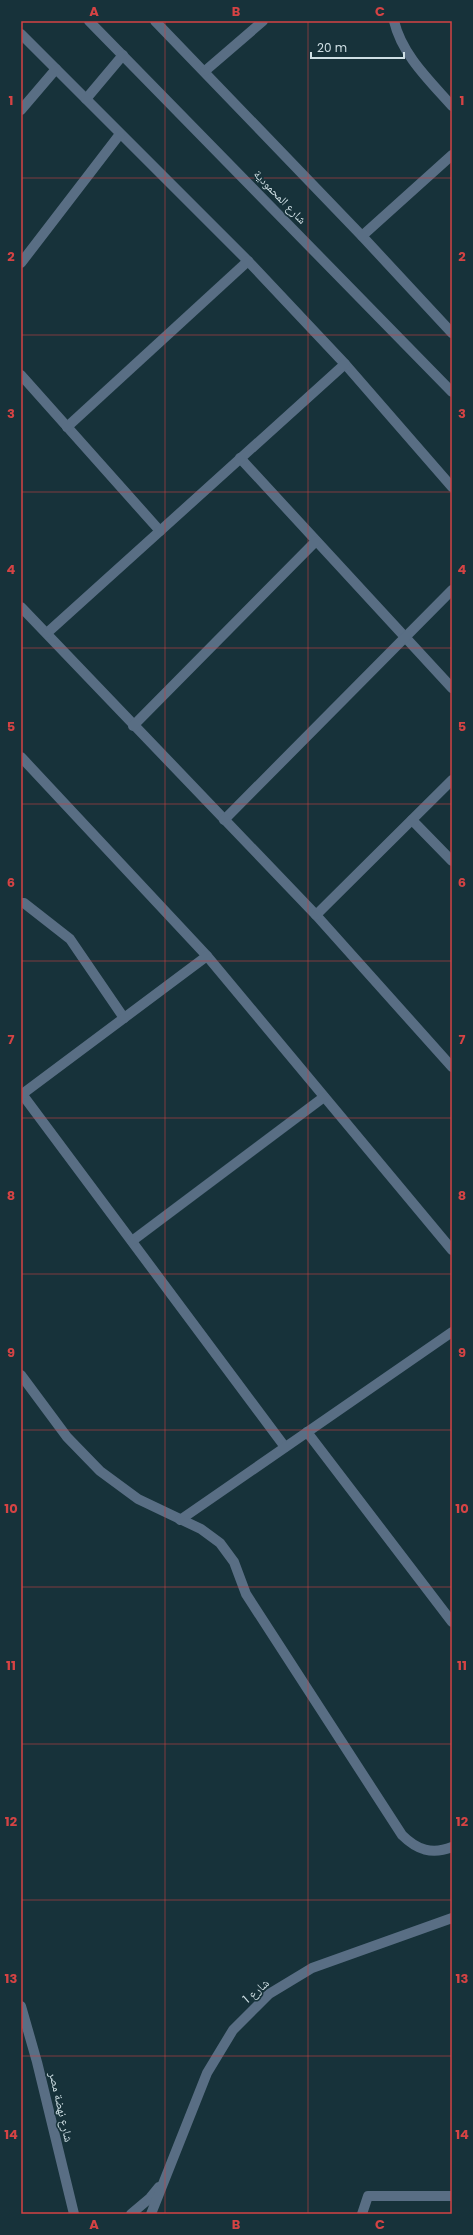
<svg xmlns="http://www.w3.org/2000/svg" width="473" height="2235" viewBox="0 0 473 2235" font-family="Poppins,'Noto Naskh Arabic',sans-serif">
<rect width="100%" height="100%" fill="#17323a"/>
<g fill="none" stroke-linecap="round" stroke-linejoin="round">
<g stroke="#596e84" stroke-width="10">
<polyline points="89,21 452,392"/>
<polyline points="155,21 362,236 452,333"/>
<path d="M394,21C402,55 430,81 452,106"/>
<polyline points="21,34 248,261 345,364 452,487"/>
<polyline points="205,71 263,21"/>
<polyline points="86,99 123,55"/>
<polyline points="21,110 56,69"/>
<polyline points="362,236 452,155"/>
<polyline points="21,263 120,134"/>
<polyline points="21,375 160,531"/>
<polyline points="67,427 248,261"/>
<polyline points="240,458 452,688"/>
<polyline points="21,607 316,915 452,1067"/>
<polyline points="47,633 345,364"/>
<polyline points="133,726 316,541"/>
<polyline points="21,757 207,956 452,1250"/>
<polyline points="224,820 452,590"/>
<polyline points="412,820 452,861"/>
<polyline points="21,903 24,903 70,939 124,1018"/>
<polyline points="316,915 452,780"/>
<polyline points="22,1094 285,1447"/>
<polyline points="21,1095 207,956"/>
<polyline points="132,1241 324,1097"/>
<path d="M21,1375L67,1437L100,1471L138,1499L201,1529L220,1543L234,1562L246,1594L402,1835C417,1850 432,1855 452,1847"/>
<polyline points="307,1432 452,1622"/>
<polyline points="180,1520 452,1332"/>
<polyline points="21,2006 37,2062 74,2214"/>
<polyline points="131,2214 150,2198 159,2187"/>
<polyline points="151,2214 207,2073 233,2030 269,1994 312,1968 452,1918"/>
<polyline points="362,2214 368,2196 452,2196"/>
</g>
</g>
<path fill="none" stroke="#d54344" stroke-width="1" stroke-opacity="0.55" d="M165,21V2214M308,21V2214M21,178H452M21,335H452M21,492H452M21,648H452M21,804H452M21,961H452M21,1118H452M21,1274H452M21,1430H452M21,1587H452M21,1744H452M21,1900H452M21,2056H452"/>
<g text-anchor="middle" stroke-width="3.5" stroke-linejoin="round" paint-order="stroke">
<g font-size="12" fill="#cfdfe4" stroke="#17323a">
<text transform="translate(280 197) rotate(46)" y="4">شارع المحمودية</text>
<text transform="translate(256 1991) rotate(-41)" y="4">شارع 1</text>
<text transform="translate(61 2107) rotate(77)" y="4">شارع نهضة مصر</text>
</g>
</g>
<rect width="473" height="2235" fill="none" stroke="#17323a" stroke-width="44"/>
<path d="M311 52v6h93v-6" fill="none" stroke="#cfdfe4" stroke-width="2"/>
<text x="317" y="52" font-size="12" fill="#cfdfe4" stroke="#17323a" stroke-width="3" paint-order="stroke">20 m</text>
<rect x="22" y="22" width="429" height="2191" fill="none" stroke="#d54344" stroke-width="1.5"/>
<g font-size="13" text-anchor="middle" font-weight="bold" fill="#d54344">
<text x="94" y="16">A</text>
<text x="236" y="16">B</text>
<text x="380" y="16">C</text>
<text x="11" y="105">1</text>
<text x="462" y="105">1</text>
<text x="11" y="261">2</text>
<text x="462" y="261">2</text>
<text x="11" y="418">3</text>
<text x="462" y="418">3</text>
<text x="11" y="574">4</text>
<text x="462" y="574">4</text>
<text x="11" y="731">5</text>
<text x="462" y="731">5</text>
<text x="11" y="887">6</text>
<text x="462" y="887">6</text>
<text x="11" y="1044">7</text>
<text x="462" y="1044">7</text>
<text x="11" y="1200">8</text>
<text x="462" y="1200">8</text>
<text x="11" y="1357">9</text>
<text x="462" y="1357">9</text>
<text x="11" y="1513">10</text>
<text x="462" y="1513">10</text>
<text x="11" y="1670">11</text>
<text x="462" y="1670">11</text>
<text x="11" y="1826">12</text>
<text x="462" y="1826">12</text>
<text x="11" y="1983">13</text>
<text x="462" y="1983">13</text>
<text x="11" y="2139">14</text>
<text x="462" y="2139">14</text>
<text x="94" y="2229">A</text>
<text x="236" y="2229">B</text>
<text x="380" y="2229">C</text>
</g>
</svg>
